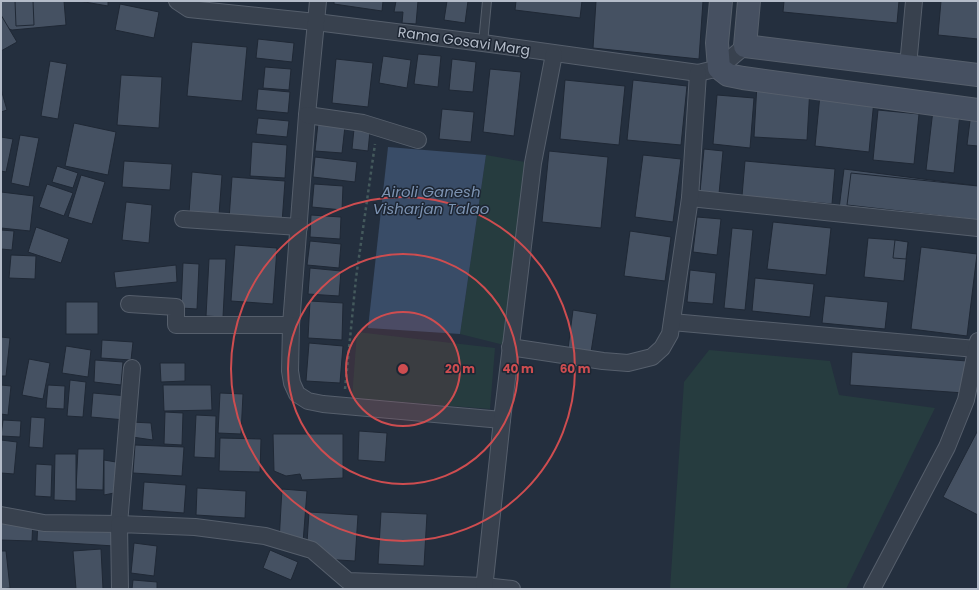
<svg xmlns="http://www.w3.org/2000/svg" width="979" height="590" viewBox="0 0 979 590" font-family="Poppins,sans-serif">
<rect width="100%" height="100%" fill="#242f3e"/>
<g fill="#263c3f">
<polygon points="486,155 531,163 508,346 460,334"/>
<polygon points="357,332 495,348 490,409 352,398"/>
<polygon points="709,350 830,361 839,395 935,408 846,589 670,589 684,382"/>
</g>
<polygon fill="#394c67" points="388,147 486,155 460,334 368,328"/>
<g fill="#455162" stroke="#1f2835">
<polygon points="1,1 64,1 66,25 12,30 1,26"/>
<polygon points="15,1 33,1 34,25 16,26"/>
<polygon points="79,1 108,1 108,6"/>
<polygon points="334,1 383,1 382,11 334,4"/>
<polygon points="396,1 418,1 416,24 402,23 403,12 394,12"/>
<polygon points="447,1 468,1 465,23 444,20"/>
<polygon points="516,1 582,1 580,18 515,10"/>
<polygon points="596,1 703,1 699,59 593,48"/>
<polygon points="784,1 899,1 897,23 783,12"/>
<polygon points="941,1 978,1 978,39 938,35"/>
<polygon points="120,4 159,12 154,38 115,30"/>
<polygon points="1,15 17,42 1,51"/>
<polygon points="258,39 294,43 292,62 256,58"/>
<polygon points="192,42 247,47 242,101 187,96"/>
<polygon points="418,54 441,56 438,87 414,84"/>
<polygon points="383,56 411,60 407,88 379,83"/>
<polygon points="336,59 373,63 368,107 332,103"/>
<polygon points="452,59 476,62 473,92 449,90"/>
<polygon points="50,61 67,64 58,119 41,116"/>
<polygon points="265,67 291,69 289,90 263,88"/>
<polygon points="490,69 521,72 514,136 483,132"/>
<polygon points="121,75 162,77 159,128 117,125"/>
<polygon points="565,80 625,86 619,145 560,139"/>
<polygon points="633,80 687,86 681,145 627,140"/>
<polygon points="757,84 810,87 807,140 754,137"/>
<polygon points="1,89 7,110 1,112"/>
<polygon points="258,89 290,92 288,113 256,110"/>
<polygon points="717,95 754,98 750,148 713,144"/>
<polygon points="820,95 874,100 869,152 815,146"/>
<polygon points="442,109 474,112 471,142 439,139"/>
<polygon points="878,110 919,114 914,164 873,160"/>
<polygon points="933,110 960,113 954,173 926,170"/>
<polygon points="971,113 978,114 978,146 967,145"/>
<polygon points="258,118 289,121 287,137 256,134"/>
<polygon points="74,123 116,132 108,175 65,166"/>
<polygon points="318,123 345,126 342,153 315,151"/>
<polygon points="354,129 370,131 368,151 352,149"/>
<polygon points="20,135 39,138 29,187 11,183"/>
<polygon points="1,137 13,139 6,172 1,171"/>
<polygon points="252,142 287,145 285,178 250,176"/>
<polygon points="704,149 723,151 719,194 700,192"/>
<polygon points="549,151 608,157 601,228 542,222"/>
<polygon points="643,155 681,159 673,222 635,217"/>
<polygon points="315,157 357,162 355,182 313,177"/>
<polygon points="124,161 172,164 170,190 122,187"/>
<polygon points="745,161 835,169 832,204 742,196"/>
<polygon points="57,166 78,173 73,188 52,182"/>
<polygon points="844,169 978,186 978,223 839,209"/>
<polygon points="192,172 222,175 219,215 189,213"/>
<polygon points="851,173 978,186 978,220 847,205"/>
<polygon points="81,175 105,182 92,224 68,217"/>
<polygon points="232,177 285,181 282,223 229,219"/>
<polygon points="47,184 73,193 64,216 39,207"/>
<polygon points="314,184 343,186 342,210 312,207"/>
<polygon points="1,192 34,196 30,231 1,228"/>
<polygon points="126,202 152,205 149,243 122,240"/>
<polygon points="311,215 341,217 340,239 310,237"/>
<polygon points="697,217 721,219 717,255 693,252"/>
<polygon points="773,222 831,228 826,275 767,269"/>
<polygon points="36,227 69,239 61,263 28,252"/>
<polygon points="732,228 753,230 745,310 724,308"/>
<polygon points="1,230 14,231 12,250 1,249"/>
<polygon points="630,231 671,237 665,281 624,276"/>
<polygon points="868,238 895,240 908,242 904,281 864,277"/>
<polygon points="895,240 908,242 906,259 893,258"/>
<polygon points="310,241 341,244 339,268 307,265"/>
<polygon points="235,245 277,248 273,304 231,301"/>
<polygon points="921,247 977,254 967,336 911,329"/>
<polygon points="11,255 36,256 35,279 9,278"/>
<polygon points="209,259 226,259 223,317 206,316"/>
<polygon points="183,263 199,264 197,309 181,308"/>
<polygon points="176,265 177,282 116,288 114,272"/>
<polygon points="310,268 341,271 339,296 308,294"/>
<polygon points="690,270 716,273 713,304 687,302"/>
<polygon points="755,278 814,284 810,317 752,311"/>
<polygon points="825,296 888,302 885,329 822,323"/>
<polygon points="310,301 343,303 342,340 308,338"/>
<rect x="66" y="302" width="32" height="32"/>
<polygon points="573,310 597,314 591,352 568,349"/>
<polygon points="1,337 10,338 6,376 1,376"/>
<polygon points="102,340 133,342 131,360 101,358"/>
<polygon points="309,343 343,346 340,383 306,381"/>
<polygon points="66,346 91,350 88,377 62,373"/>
<polygon points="852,352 967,361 964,393 850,385"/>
<polygon points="29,359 50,363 43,399 22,395"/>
<polygon points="95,360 123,362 121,385 94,382"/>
<polygon points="160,363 185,363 185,381 161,382"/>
<polygon points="70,380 86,382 83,417 67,416"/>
<polygon points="1,385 11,386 8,415 1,414"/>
<polygon points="48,385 65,386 64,409 46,408"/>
<polygon points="163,385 211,385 212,410 164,411"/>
<polygon points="93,393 128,396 125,420 91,417"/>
<polygon points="220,393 243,394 241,434 218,433"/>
<polygon points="165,412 183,413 182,445 164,444"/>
<polygon points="196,415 216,416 215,458 194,457"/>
<polygon points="31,417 45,418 43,448 29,447"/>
<polygon points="3,420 21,421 20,437 1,436"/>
<polygon points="131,422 151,423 153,440 132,437"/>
<polygon points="978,430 978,515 943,497"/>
<polygon points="359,431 387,433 385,462 358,460"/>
<polygon points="273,434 343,434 343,478 302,480 300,474 286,476 274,471"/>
<polygon points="220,438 261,439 260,472 219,471"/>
<polygon points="1,440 17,442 14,474 1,473"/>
<polygon points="135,445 184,447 182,476 133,473"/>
<polygon points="78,449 104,449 103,490 76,489"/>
<polygon points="55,454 76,454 76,501 54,500"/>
<polygon points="104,460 122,463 119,492 104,495"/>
<polygon points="36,464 52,465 51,497 35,496"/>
<polygon points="144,482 186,485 184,513 142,510"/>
<polygon points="197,488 246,491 245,518 196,515"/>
<polygon points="282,489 307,491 303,543 279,542"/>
<polygon points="309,512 358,515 355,561 306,558"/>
<polygon points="381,512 427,514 424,566 378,564"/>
<polygon points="1,516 33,518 32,541 1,540"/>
<polygon points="38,520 115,525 114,546 37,541"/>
<polygon points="134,543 157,546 154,576 131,573"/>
<polygon points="101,549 103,589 76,589 73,551"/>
<polygon points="270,550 298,562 291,580 263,568"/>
<polygon points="1,551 6,551 10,588 1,589"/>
<polygon points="133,580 157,582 157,589 132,589"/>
</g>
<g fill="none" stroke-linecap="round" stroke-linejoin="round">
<g stroke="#565f6c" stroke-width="10">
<polyline id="lane" points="483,43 487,1"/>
</g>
<g stroke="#565f6c" stroke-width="18">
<g id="street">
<polyline points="177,1 189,9 316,22 483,43 698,73 719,68 745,46"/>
<polyline points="318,1 307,115 291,325 290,371 292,383 297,394 308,401 323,404 502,420"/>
<polyline points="908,66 914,1"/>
<polyline points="307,115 363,123 418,140"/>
<polyline points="690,198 978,228"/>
<polyline points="183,219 299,227"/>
<polyline points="129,304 176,307 176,325 291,325"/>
<polyline points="672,322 976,349"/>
<polyline points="510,347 603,361 628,363 652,357 662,348 670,334 690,198 698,73"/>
<polyline points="1,515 44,523 119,524 132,368"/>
<polyline points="120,589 119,524 195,527 265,536 312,550 348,581 484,586 512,589"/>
<polyline points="484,589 502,420 533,163 554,54"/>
<polyline points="872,589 947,447 966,400 978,341"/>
</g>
</g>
<g stroke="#565f6c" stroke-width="24">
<g id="secondary">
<polyline points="721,1 717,43 719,68 728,75 743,78 978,110"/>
<polyline points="749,1 745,46 978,75"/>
</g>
</g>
<polyline stroke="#44595c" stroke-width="2.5" stroke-dasharray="3 3" stroke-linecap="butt" points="345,389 356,278 375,144"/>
<use href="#lane" stroke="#38414e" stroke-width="8"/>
<use href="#street" stroke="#38414e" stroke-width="16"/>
<use href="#secondary" stroke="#465061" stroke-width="22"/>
</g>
<circle cx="403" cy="369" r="57" fill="#ce4d50" fill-opacity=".12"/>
<g fill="none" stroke="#ce4d50" stroke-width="2">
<circle cx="403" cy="369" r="57"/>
<circle cx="403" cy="369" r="115"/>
<circle cx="403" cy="369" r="172"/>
</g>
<g text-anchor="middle" stroke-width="3" stroke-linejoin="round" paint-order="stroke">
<g font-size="14" fill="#b4bcc9" stroke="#1d2633">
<text transform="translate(464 41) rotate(8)" y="5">Rama Gosavi Marg</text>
</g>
<g font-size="15" font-style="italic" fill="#7c92b1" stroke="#1d2633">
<text x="431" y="197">Airoli Ganesh<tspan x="431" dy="17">Visharjan Talao</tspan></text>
</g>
</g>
<circle cx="403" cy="369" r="6" fill="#ce4d50" stroke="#1d2633" stroke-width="2"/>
<g font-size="12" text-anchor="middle" font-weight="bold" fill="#ce4d50" stroke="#1d2633" stroke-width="3" stroke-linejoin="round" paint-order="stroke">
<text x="460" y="373">20 m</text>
<text x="518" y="373">40 m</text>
<text x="575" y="373">60 m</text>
</g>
<rect width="979" height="590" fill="none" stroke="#b4bcc9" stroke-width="4"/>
</svg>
